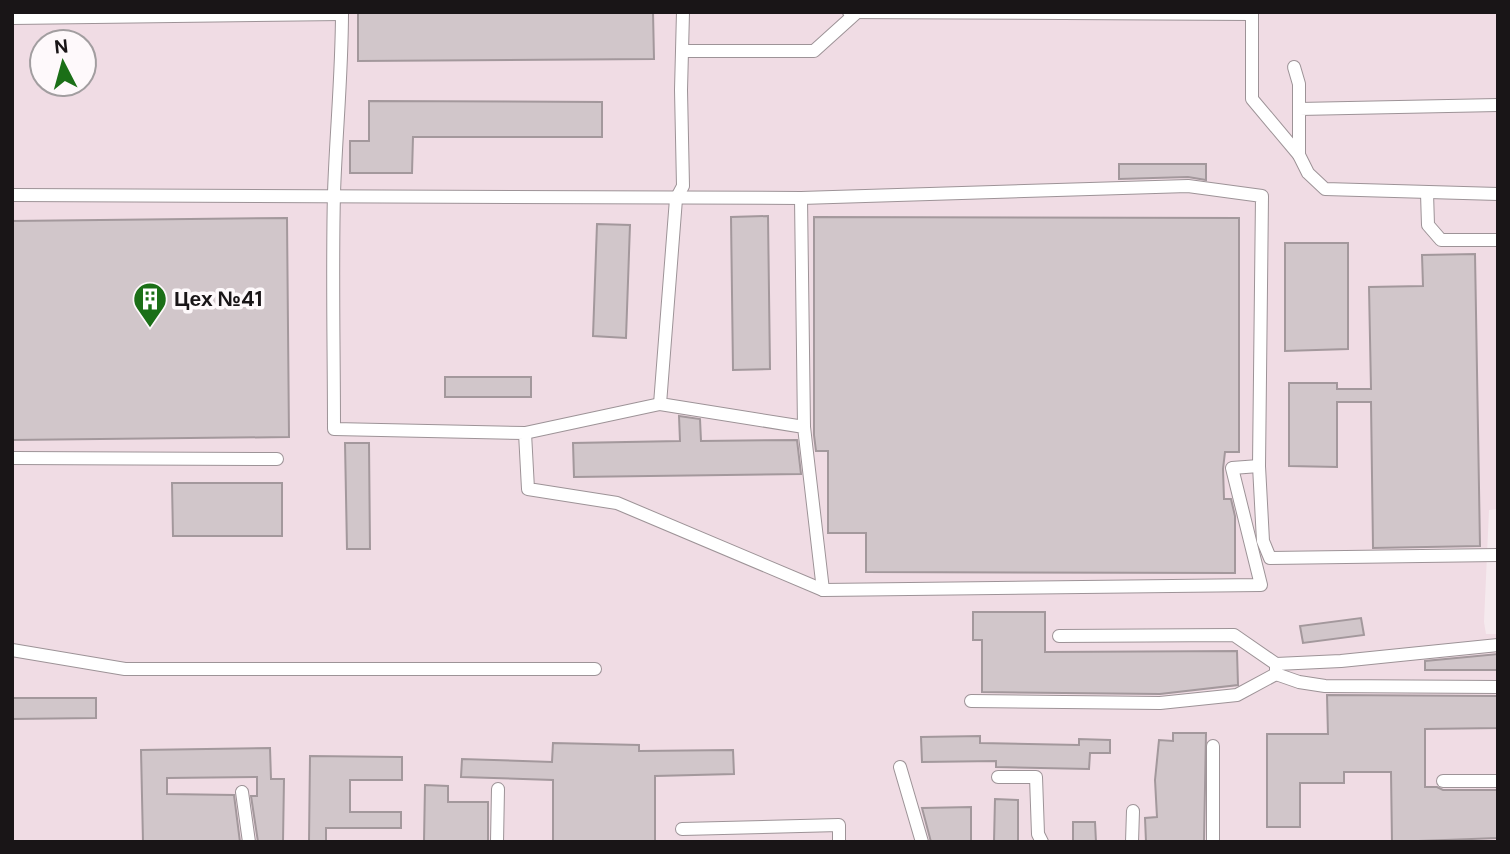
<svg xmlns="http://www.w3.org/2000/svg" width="1510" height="854" viewBox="0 0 1510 854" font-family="'DM Sans',sans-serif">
<rect width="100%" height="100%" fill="#f5eaee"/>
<path fill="#f0dce4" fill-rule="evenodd" d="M12,12H1498V509L1489,510L1484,622L1486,634H1498V842H12ZM42,42H84V84H42Z"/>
<g fill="#d1c6ca" stroke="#a3989c" stroke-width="2">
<polygon points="358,12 653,12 654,59 358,61"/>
<polygon points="369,101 602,102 602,137 413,137 412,173 350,173 350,141 369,141"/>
<polygon points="1119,164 1206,164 1206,180 1188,177 1119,179"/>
<polygon points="768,216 770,369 733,370 731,217"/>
<polygon points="814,217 1239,218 1239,452 1225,452 1223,469 1224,499 1231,499 1235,516 1235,573 866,572 866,533 828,533 828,451 816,451 814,435"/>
<polygon points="287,218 289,437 12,440 12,221"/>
<polygon points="597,224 630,225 626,338 593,336"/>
<polygon points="1285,243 1348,243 1348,349 1285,351"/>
<polygon points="1475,254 1480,546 1373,548 1371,402 1337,402 1337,467 1289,466 1289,383 1337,383 1337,389 1371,389 1369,287 1423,286 1422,255"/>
<rect x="445" y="377" width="86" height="20"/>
<polygon points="679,416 700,419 701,441 797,440 801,474 574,477 573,443 680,441"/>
<polygon points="345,443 369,443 370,549 347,549"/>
<polygon points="172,483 282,483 282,536 173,536"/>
<polygon points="973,612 1045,612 1045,652 1237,651 1238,685 1160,694 982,692 982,640 973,640"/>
<polygon points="1361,618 1364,635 1303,643 1300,626"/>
<polygon points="1498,654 1498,670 1425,670 1425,661"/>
<polygon points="1327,695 1498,696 1498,728 1425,729 1425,787 1437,787 1443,790 1498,790 1498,838 1392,842 1391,772 1344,772 1344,783 1300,783 1300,827 1267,827 1267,734 1328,734"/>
<polygon points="12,698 96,698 96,718 12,719"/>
<polygon points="1173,733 1206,733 1204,842 1146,842 1145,818 1157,817 1155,780 1159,740 1173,741"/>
<polygon points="980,736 980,743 1079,745 1079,739 1110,740 1110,753 1090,753 1089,769 996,767 996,761 922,762 921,737"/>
<polygon points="553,743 639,745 639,751 733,750 734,774 655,776 655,842 553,842 553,780 461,777 462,759 552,762"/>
<polygon points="270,748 271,779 284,779 283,842 258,842 251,796 257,796 257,777 167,778 167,794 234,795 240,842 143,842 141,750"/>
<polygon points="310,756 402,757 402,780 350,780 350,812 401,812 401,828 326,828 326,842 309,842"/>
<polygon points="425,785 448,786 448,802 488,802 488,842 424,842"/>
<polygon points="995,799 1018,800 1018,842 994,842"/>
<polygon points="971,807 971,842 931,842 922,808"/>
<polygon points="1073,822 1095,822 1096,842 1073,842"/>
</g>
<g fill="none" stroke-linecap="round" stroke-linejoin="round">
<g stroke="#9d9397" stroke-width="14">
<g id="minor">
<path d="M342,12C342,73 336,133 334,193C332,272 334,350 334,429L525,433L528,489L617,503L823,590L1261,585L1232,468L1259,466"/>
<polyline points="683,12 681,90 683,186 676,199 660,404 804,427 823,590"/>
<polyline points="849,12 1252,14 1252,99 1299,155 1308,173 1325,189 1498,194"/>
<polyline points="12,18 342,14"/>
<polyline points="684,51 814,51 855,14"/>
<polyline points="1294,67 1299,84 1299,109"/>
<polyline points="1299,155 1299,109 1498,105"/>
<polyline points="1427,193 1428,225 1441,240 1498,240"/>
<polyline points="12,195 801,198 1188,186 1262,196 1259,466 1263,541 1270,558 1498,555"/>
<polyline points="801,198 804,427"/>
<polyline points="525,433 660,404"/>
<polyline points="12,458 277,459"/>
<polyline points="1059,636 1234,635 1276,664 1276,674 1299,682 1325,686 1498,687"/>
<polyline points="12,650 125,669 595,669"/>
<polyline points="1276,664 1341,661 1498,645"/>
<polyline points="971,701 1160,703 1237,695 1276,674"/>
<polyline points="1213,746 1213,842"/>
<polyline points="900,767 922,842"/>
<polyline points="998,777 1036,777 1038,834 1042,842"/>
<polyline points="1443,781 1498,781"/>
<polyline points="242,792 249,842"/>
<polyline points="682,829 839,825 839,842"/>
<polyline points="497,842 498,789"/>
<polyline points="1132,842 1133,811"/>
</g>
</g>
<use href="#minor" stroke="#fff" stroke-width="12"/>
</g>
<defs>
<g id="building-pin" transform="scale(1.75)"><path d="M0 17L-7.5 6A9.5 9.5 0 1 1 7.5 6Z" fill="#1b6f17" stroke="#fef9fb"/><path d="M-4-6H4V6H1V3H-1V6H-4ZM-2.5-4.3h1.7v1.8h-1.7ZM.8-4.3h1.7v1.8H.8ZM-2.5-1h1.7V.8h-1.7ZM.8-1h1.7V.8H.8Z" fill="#fff"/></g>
</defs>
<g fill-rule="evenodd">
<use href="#building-pin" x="150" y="299"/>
</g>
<g text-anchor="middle" stroke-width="7" stroke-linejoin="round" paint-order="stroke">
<g font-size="21" font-weight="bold" fill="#191517" stroke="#fef9fb" text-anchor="start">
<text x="174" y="306">Цех №41</text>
</g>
</g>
<rect width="1510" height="854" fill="none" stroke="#191517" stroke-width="28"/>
<g transform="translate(63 63) rotate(354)"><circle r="33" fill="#fef9fb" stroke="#a29ea0" stroke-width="2"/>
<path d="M0-5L12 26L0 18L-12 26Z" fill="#1b6f17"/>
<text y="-10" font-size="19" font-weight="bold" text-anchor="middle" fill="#191517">N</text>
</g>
</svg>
